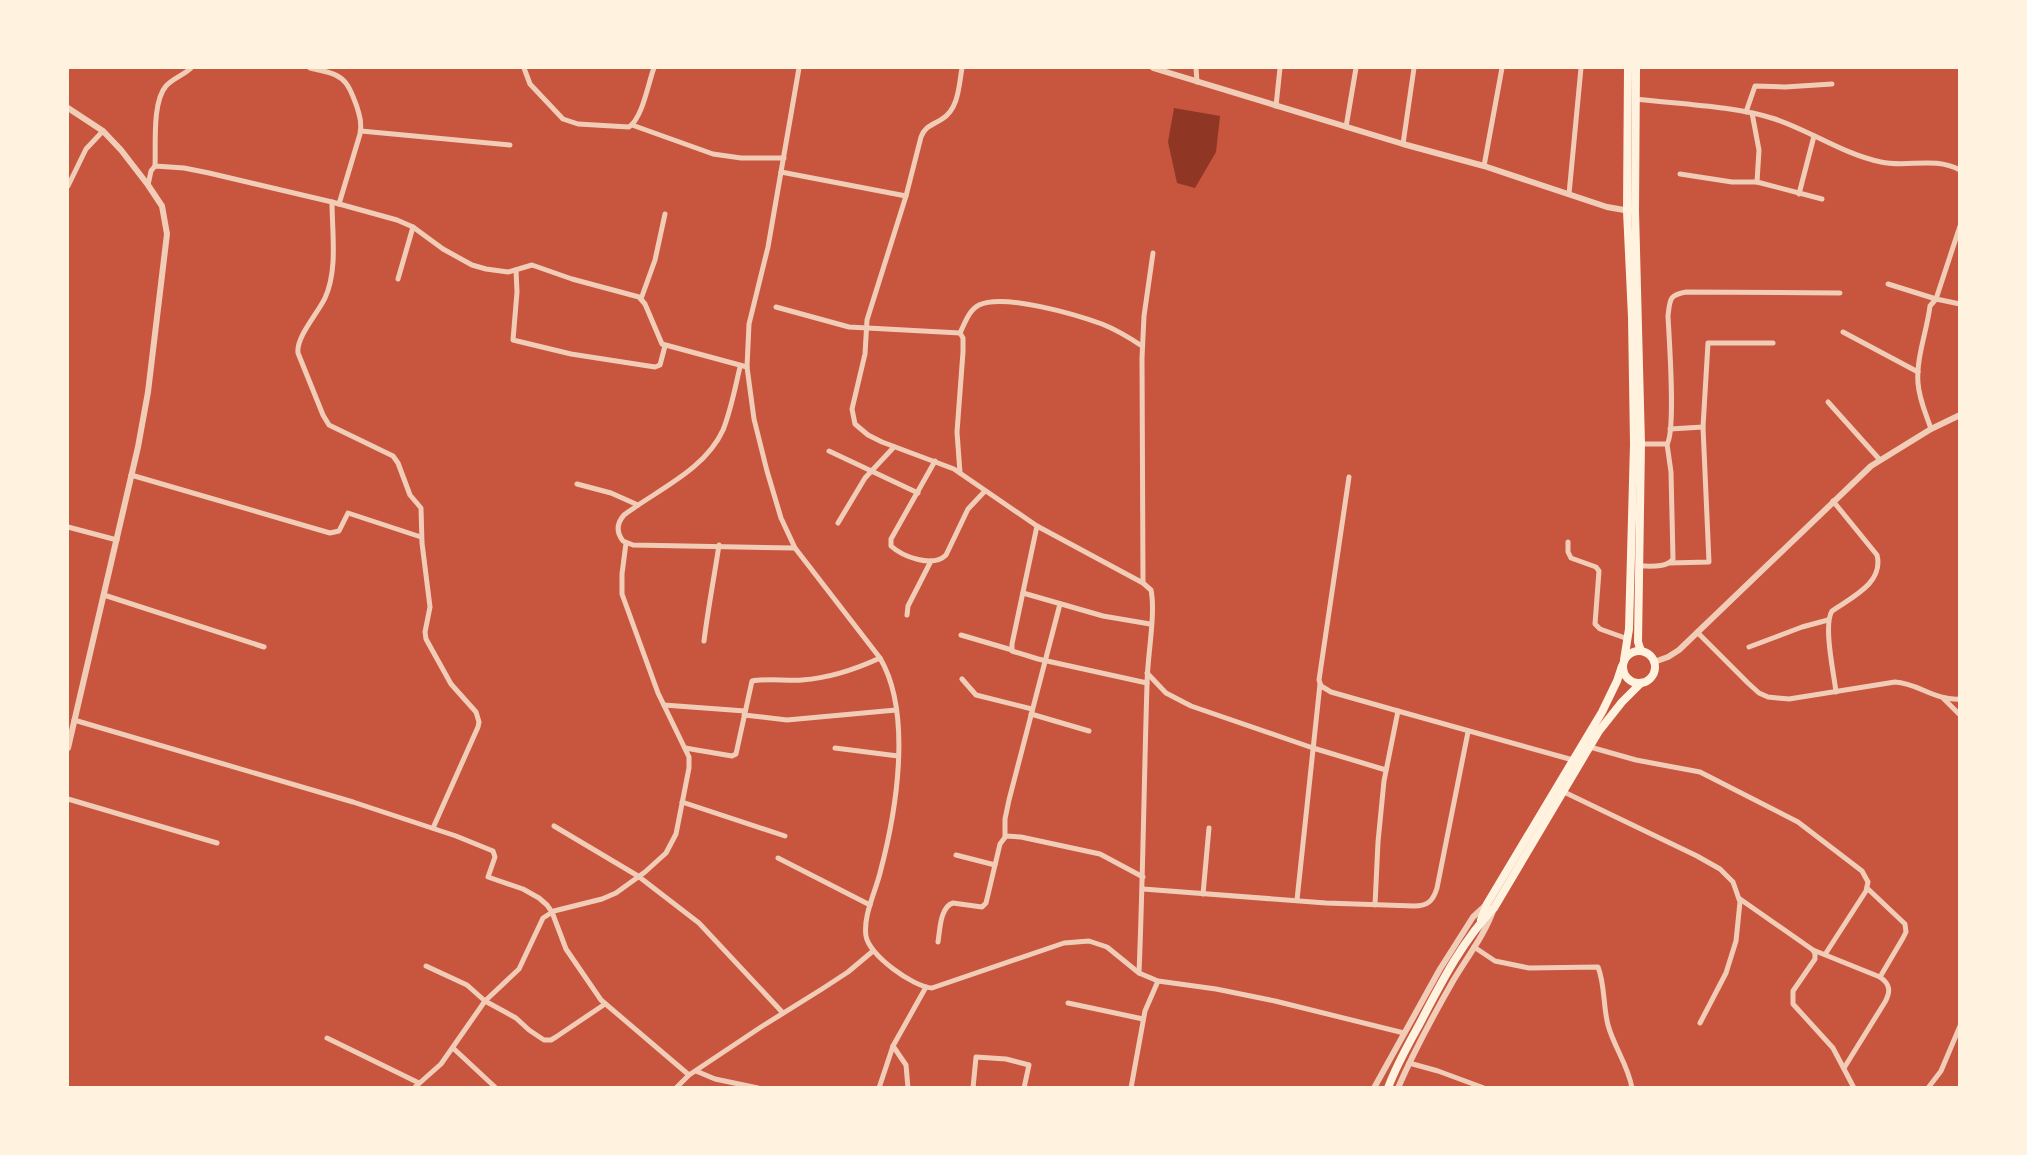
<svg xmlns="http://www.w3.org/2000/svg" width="2027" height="1155" viewBox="0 0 2027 1155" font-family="Karla,sans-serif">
<rect width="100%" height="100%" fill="#c8553d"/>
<polygon fill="#8f3625" points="1174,108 1220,116 1216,152 1195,188 1177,183 1168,142"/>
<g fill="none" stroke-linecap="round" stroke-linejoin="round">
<g stroke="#f1ccb7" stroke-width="5">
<path d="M310,68C342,75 346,76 357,107C360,117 362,124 360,134L339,204"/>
<path d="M524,68L530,84L563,119L578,124L629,127C643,117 648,83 654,68"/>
<path d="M799,68L768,247L749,324L747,367L754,419L767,471L781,518L795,548L880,658C913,714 896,813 880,873C875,893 863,916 866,936C869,955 913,987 932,988L1064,943L1089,941L1107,947L1139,973L1158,981L1216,989L1275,1001L1404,1033"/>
<path d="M962,68C959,84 959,109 942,119C933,125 925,126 921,137L906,196L867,320L865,354L852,409L855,424L868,435L882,442L954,469L1037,526L1143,583L1151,590C1156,614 1147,658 1147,685C1144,781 1143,877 1139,973"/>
<polyline points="1196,68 1197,82"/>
<path d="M1636,99C1679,104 1735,106 1775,119C1811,131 1843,154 1881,162C1907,168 1934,156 1960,170"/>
<polyline points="1276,106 1280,68"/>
<polyline points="1746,112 1755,86 1785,87 1832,84"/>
<polyline points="1752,113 1759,150 1757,182 1822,199"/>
<polyline points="632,125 713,154 741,158 784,158"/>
<polyline points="1346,127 1356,68"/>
<polyline points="361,131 510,145"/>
<polyline points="1403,144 1414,68"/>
<path d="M155,166C156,145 152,102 166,86C173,78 184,75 191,68"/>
<polyline points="1484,166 1502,68"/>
<polyline points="781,172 906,196"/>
<polyline points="1680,174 1732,182 1757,182"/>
<polyline points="148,185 151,171 155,166 184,168 209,173 332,202 397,220 413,227 443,249 472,265 486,269 508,272 532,265 572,279 639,297 645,304 662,344 747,367"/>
<polyline points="68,186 86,149 103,131"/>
<polyline points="1569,194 1581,68"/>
<polyline points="1799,194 1814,136"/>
<path d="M332,202C332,232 338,270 325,298C318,313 296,337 298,353L323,415L329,425L393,456L398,463L410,495L421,508L422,543L430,607L425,632L426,639L451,684L476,712L479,722L478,727L433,828"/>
<polyline points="516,270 517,292 513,340 571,354 655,367 660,365 665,346"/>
<polyline points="398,279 413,227"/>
<polyline points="1888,284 1936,299 1960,226"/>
<polyline points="641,299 655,260 665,214"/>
<polyline points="776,307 849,327 960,333 963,338 963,352 957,432 960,473"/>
<polyline points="1843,332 1918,372"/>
<path d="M960,333C965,323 969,310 979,305C1004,293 1077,315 1102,324C1117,330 1130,338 1142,346"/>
<path d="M740,367C735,388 731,410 723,430C705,470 657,490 624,515C617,523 616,532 623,541L633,545L795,548"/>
<polyline points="1828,402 1880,460"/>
<polyline points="1670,429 1703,427 1708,343 1773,343"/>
<path d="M1931,429C1926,414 1919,399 1918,383C1916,358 1927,331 1930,306L1936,299L1960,304"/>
<path d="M1641,444H1667C1676,431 1669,337 1668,316C1670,299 1669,295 1686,292L1840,293"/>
<polyline points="829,451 918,493"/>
<path d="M935,461L891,539V546C903,557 933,568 946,555L968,509L985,491"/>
<polyline points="131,475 330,533 339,531 348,513 421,537"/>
<polyline points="1349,477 1319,680 1321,686 1331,692 1398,711 1573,760"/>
<polyline points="577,484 611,493 638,505"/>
<path d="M1833,501L1877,555C1884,583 1852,597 1832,611C1823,625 1834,674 1836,692"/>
<polyline points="838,523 865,478 894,447"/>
<polyline points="1037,526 1012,644 1012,651 1038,659 1147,683"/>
<polyline points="68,527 117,540"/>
<polyline points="1568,542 1568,552 1571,558 1596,567 1599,571 1595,624 1600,629 1628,639"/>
<polyline points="1669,563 1709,562 1703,427"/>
<path d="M1640,566C1650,566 1667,568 1673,559L1671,472L1667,444"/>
<polyline points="1143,583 1142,358 1144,316 1153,253"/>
<polyline points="1023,593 1103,616 1150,624"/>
<polyline points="104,595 264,647"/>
<polyline points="907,615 908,606 931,561"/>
<path d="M1697,632L1748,683L1759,693L1768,697L1789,699L1895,682C1918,683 1935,701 1960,699"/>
<polyline points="961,635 1012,650"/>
<path d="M704,641C708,609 714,578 719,545"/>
<polyline points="1749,647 1802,627 1828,620"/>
<polyline points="1147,673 1166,693 1191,706 1313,748 1386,770"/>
<polyline points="962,679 976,695 1032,709"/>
<polyline points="1943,698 1960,715"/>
<polyline points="664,705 745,711"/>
<polyline points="1031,714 1089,731"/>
<polyline points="744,715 787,720 896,710"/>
<polyline points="74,720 353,802 456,836 493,851 495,857 488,877 523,889 539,898 547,905 552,912 566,949 601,1000 689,1075"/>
<polyline points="1590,747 1636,760 1700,772 1798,822 1862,871 1868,882 1866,891 1826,953"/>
<path d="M685,748L732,756L736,754L752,681C766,678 786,681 802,680C830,678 854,670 880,658"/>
<polyline points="835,748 898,756"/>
<polyline points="1564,792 1697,856 1720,869 1733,882 1740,902 1736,941 1726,973 1700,1023"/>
<polyline points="68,799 217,843"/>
<polyline points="682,802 785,836"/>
<polyline points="554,826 638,876 699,923 783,1013"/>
<polyline points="1005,837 1005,819 1009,800 1060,604"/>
<polyline points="956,855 995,865"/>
<polyline points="778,858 870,905"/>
<polyline points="1867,888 1905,924 1906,932 1903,938 1880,977"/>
<path d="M1143,889L1326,903L1414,906C1428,906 1433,901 1437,888L1468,732"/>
<polyline points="1203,894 1209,828"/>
<polyline points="1740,899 1813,950 1815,954 1815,959 1793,991 1793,1004 1833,1048 1854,1088"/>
<polyline points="1297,900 1320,684"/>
<polyline points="1375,905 1378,842 1384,781 1398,711"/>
<path d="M938,942C940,930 940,907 953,903L982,907L986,903L1000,844L1006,836L1021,837L1100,854L1143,877"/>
<path d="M1474,947L1495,961L1529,968L1598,967C1605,984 1603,1006 1608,1025C1614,1047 1628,1065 1632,1088"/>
<path d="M1813,950L1880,977C1890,984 1891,991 1885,1002L1844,1068"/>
<polyline points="426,966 467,985 485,1001 516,1018 529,1030 544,1040 551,1040 556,1037 605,1004"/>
<polyline points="1068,1003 1143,1019"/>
<polyline points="327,1038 419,1083"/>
<polyline points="893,1046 906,1065 908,1088"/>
<polyline points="453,1048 496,1088"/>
<polyline points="1409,1063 1438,1071 1484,1088"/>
<polyline points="696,1071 715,1079 758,1088"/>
<polyline points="414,1088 441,1064 485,1001 519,969 543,918 554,911 602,899 616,893 645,872 666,853 676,834 689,768 689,757 658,693 622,594 622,574 626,543"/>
<polyline points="676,1088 689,1075 761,1027 822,989 848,972 873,951"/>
<polyline points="879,1088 893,1046 926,987"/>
<polyline points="973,1088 976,1057 1006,1059 1029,1065 1024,1088"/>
<polyline points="1131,1088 1145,1011 1158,981"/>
<polyline points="1928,1088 1941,1071 1960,1026"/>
</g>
<g stroke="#f1ccb7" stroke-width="6">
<polyline points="1153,68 1403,144 1484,166 1607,207 1630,211"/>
<polyline points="68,108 103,131 121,150 148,185 162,206 167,234 148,392 138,447 68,748"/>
<polyline points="1654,662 1668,657 1679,650 1871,466 1931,429 1960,415"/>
<polyline points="1374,1088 1440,969 1473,917 1487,904"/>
<path d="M1398,1088C1414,1051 1433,1016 1453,981C1467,957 1485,935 1494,908"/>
</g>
<g stroke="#fff3e0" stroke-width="8">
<polyline points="1636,68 1635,211 1641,444 1638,642 1641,651"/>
<circle cx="1639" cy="667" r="16"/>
<polyline points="1624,660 1629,629 1634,444 1632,317 1627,211 1628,68"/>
<polyline points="1481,920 1487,904 1602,712 1617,681 1622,666"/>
<path d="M1388,1088C1396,1066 1408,1045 1419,1025C1440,985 1462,941 1494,908L1599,731L1622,702L1641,683"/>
</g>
</g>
<rect width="2027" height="1155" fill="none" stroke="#fff3e0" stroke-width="138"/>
</svg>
